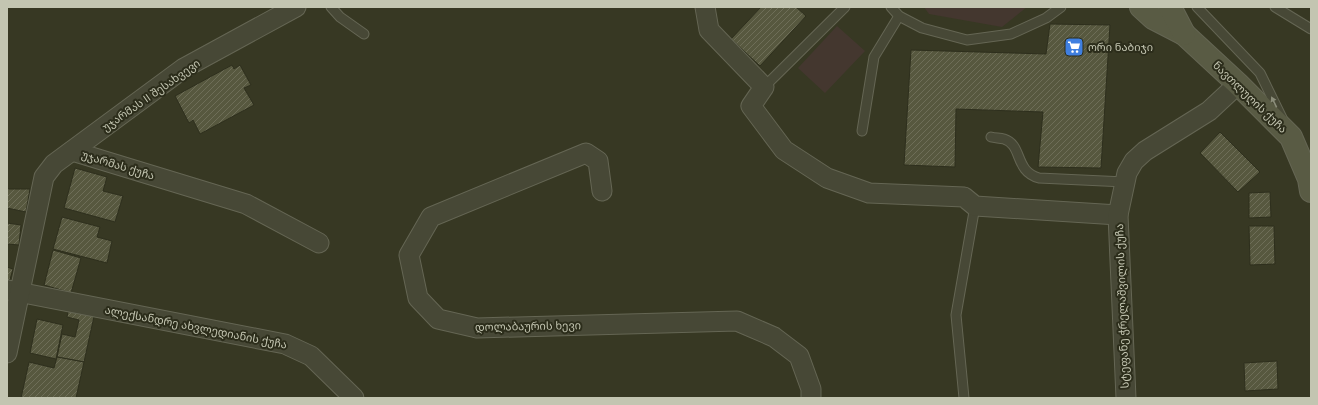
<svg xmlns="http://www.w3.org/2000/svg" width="1318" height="405" viewBox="0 0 1318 405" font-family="'Varela Round','Noto Sans Georgian',sans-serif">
<defs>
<pattern id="building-hatch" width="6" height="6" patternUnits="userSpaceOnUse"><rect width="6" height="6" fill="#57583f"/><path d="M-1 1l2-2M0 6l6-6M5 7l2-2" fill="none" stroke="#6e6e58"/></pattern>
</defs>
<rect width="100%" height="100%" fill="#373823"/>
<g fill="#44372f">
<polygon points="924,7 1027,7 1002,27 929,14"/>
<polygon points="837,26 865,51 825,93 798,68"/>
</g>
<g fill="url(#building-hatch)" stroke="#2e2f1d">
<polygon points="761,7 796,7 806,16 760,66 731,39"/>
<polygon points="1050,24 1110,25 1101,168 1038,167 1043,112 956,109 955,167 904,165 911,50 1046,54"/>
<polygon points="232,65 234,69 240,65 251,85 244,88 254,105 200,134 193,120 189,123 175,96"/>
<polygon points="1220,132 1260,172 1238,192 1200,153"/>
<polygon points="75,168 107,177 103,191 123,196 115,222 64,208"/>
<polygon points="7,189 30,189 26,212 7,208"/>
<polygon points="1270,192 1271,217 1249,218 1249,193"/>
<polygon points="62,217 100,227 97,237 112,241 107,263 53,249"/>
<polygon points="7,223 21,225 19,245 7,244"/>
<polygon points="1249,226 1274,226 1275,264 1250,265"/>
<polygon points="53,250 81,258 71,293 44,285"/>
<polygon points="7,267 13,269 9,283 7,283"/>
<polygon points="69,307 95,312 84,362 57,357 62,334 75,337 79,320 67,317"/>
<polygon points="37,319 63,325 56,359 30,353"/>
<polygon points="57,357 84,362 76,398 21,398 29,362 54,368"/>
<polygon points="1277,361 1278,389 1245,391 1244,363"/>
</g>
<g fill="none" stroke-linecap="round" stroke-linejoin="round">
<g stroke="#656654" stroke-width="11">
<g id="lane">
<polyline points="331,7 340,17 364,34"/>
<polyline points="891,7 899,16 922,28 967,40 1011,34 1046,18 1061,7"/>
<polyline points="1197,7 1260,73 1282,118"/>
<polyline points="1275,7 1311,29"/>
<polyline points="764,87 845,7"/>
<polyline points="862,131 874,57 899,16"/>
<path d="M991,137C995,138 1000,138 1004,139C1023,145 1014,171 1039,178L1125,182"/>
<polyline points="964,398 956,315 975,206"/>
</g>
</g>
<g stroke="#656654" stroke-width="21">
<g id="street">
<polyline points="705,7 709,30 764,87 751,106 784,150 827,178 869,193 964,197 975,206 1118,215"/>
<polyline points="72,151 246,204 319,243"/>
<polyline points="602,191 598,161 586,153 431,217 409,255 418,298 438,319 477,328 737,321 774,337 799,356 811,389 811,398"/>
<polyline points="8,290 285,344 311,356 354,398"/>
<polyline points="7,353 44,177 54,164 184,68 296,7"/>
<polyline points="1126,398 1118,215 1127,173 1134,161 1145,151 1209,111 1238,84"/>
</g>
</g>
<g stroke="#656654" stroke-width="24">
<g id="secondary">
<polyline points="1141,7 1153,18 1184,34 1238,84 1291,137 1309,179 1311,191"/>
<polyline points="1170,7 1184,34"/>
</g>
</g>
<use href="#lane" stroke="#474836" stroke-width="9"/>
<use href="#street" stroke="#474836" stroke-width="19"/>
<use href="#secondary" stroke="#595b44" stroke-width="22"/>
</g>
<defs><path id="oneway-solid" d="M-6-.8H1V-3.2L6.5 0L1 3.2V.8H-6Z"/></defs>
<use fill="#8b8d7a" href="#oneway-solid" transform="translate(1274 102) rotate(-116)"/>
<defs>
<g id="supermarket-square" transform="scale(1)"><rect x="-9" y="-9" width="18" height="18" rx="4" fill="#3f7fe0" stroke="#2c2d1b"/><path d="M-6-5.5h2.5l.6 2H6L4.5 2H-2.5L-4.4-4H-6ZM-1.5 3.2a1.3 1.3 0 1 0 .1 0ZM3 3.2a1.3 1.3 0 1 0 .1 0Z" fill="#fff"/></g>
</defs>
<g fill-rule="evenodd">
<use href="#supermarket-square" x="1074" y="47"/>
</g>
<g text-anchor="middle" stroke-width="4" stroke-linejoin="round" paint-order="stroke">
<g font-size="11" fill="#c3c5b1" stroke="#2c2d1b" text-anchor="start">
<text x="1088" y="51">ორი ნაბიჯი</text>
</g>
<g font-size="11" fill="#c3c5b1" stroke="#2c2d1b">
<text transform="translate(151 95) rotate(-35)" y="4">უჯარმას II შესახვევი</text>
<text transform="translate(1250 97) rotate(44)" y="4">ნავთლუღის ქუჩა</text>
<text transform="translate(118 165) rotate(17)" y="4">უჯარმას ქუჩა</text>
<text transform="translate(1122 306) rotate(-92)" y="4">სტეფანე ჭრელაშვილის ქუჩა</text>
<text transform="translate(528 326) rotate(-1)" y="4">დოლაბაურის ხევი</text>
<text transform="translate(196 327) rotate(11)" y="4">ალექსანდრე ახვლედიანის ქუჩა</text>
</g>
</g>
<rect width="1318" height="405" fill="none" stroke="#c3c5b1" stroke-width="16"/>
</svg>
